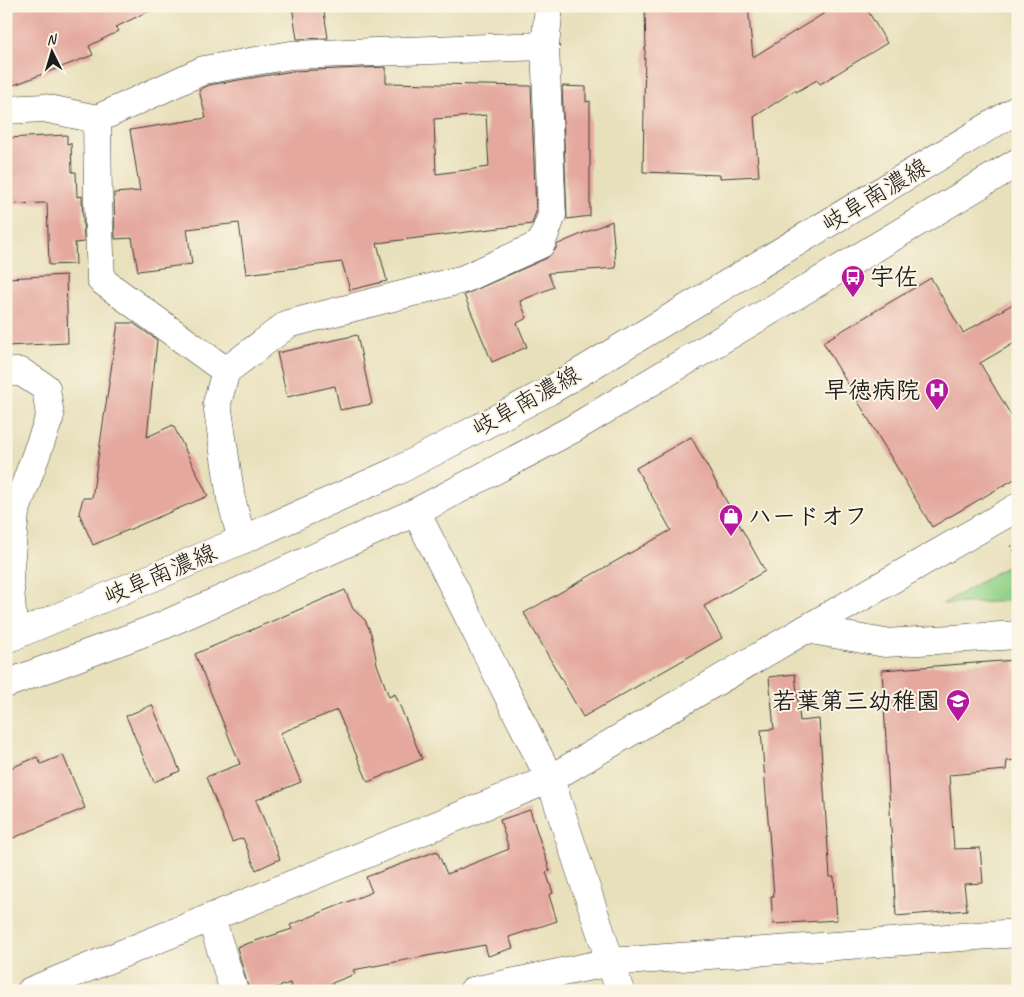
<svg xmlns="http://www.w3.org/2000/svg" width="1024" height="997" viewBox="0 0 1024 997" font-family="Caveat,'Klee One',sans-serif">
<rect width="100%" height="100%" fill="#fcf5e5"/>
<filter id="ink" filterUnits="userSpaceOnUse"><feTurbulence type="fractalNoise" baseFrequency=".02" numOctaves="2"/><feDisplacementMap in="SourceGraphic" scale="10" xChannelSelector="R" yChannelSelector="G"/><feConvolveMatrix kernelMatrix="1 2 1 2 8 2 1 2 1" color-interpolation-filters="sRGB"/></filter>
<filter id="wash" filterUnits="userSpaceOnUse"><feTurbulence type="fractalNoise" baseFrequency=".0096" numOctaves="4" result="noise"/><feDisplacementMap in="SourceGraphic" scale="20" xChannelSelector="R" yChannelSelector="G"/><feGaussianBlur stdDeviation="1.12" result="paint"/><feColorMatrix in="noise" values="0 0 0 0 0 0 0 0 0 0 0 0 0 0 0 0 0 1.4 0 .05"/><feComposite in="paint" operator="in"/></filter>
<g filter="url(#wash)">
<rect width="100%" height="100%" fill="#e8e0bb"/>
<polygon fill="#91d188" stroke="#567652" points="1018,560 1018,601 942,604"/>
<g id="blocks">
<g fill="#e4a89f" fill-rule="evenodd">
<polygon points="6,6 159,6 116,27 119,31 89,46 93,55 14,85 6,63"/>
<polygon points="292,6 323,6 328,38 297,39"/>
<polygon points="647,6 748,6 753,57 836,6 865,6 887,43 820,84 817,80 796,92 795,90 754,117 759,176 720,178 720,175 643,172 645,48 646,48 645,11 647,11"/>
<path d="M386,67V83L531,86L536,212L532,224L377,243L387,281L350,290L342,262L246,274L239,223L187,229L192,264L138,271L132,238L115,239L114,193L140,191L130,130L206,118L199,90L209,85L293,71ZM486,115L489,167L436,174L434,119Z"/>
<polygon points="562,86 586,87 586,102 590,101 590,216 567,219"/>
<polygon points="67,135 67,144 71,143 72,172 76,172 77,197 82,196 84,242 75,243 76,264 49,265 47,203 6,204 6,138"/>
<polygon points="612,221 616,268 548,273 554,287 520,301 527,318 517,323 527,347 492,362 464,295 547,258 555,250 558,244"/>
<polygon points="66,275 68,343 6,346 6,278"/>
<polygon points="931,278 963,333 1018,301 1018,341 980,363 1018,427 1018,477 932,527 823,342"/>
<polygon points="118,323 133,323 157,340 147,437 173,425 208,496 93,545 79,513 83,498 92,498"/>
<polygon points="357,335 372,404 340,410 335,386 287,397 277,353"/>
<polygon points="691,437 765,571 704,606 722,638 583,717 524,613 671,530 636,468"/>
<polygon points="345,590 353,609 365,620 371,633 377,664 389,697 395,694 422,759 368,782 337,710 280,733 301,782 256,800 280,859 256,870 243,838 232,842 206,777 240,764 195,654"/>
<polygon points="1015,660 1016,670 1018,670 1018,760 1007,761 1006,770 949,775 954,849 980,848 983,883 964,884 967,910 896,916 882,670"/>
<polygon points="795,674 800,721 819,719 830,877 834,877 837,920 773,924 771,896 774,896 761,730 774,729 769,677"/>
<polygon points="152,705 180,771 154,782 126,716"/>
<polygon points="63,755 85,808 6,841 6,770 37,757 41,764"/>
<polygon points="530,810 550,871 546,872 553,893 549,895 557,921 509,937 513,948 488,956 485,945 353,970 355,974 332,983 335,991 292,991 290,983 265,991 249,991 237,947 292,929 290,925 372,892 366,877 437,851 447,874 509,849 500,820"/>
</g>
</g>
</g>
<g filter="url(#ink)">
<use href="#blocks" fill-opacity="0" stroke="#3b3934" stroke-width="1"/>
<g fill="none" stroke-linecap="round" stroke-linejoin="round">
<g stroke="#3b3934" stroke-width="29">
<g id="street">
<polyline points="6,110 44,108 97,119 204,70 291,55 545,46"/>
<polyline points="97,119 98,200 101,280 226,371"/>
<polyline points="6,372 21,372 46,388 50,416 15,513 9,577 14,636"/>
<polyline points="416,512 550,779 620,991"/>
<polyline points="242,540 231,499 217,403 226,371 288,324 464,279 541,244 552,215 545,46 549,6"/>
<polyline points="806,629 885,643 1018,635"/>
<polyline points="211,918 234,991"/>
<polyline points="31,991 550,779 806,629 1018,507"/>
<polyline points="473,991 610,962 1018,933"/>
</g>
</g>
<g stroke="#3b3934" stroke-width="29">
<g id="primary">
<polyline points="6,639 242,540 397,471 549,391 1018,109"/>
<polyline points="6,684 164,625 416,512 571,430 1018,162"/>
</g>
</g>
<polyline stroke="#3b3934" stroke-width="3" stroke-dasharray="1 4" stroke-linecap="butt" points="1011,546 1018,554"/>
<use href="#street" stroke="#fff" stroke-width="28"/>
<use href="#primary" stroke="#fff" stroke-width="28"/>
</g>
</g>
<defs>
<g id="bus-pin" transform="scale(1.25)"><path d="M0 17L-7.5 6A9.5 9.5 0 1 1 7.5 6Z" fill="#b5179e" stroke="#fcf5e5"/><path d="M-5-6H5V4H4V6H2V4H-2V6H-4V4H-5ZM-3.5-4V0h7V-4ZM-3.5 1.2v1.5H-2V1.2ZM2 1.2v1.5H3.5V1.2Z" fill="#fff"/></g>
<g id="hospital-pin" transform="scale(1.25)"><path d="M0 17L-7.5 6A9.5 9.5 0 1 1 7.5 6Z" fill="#b5179e" stroke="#fcf5e5"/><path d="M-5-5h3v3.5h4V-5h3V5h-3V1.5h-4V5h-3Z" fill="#fff"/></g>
<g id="shop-pin" transform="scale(1.25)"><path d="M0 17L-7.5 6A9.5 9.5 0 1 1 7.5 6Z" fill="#b5179e" stroke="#fcf5e5"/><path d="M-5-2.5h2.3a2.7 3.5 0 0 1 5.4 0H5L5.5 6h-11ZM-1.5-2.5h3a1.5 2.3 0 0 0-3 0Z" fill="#fff"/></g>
<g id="school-pin" transform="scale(1.25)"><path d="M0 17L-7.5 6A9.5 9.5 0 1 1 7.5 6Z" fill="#b5179e" stroke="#fcf5e5"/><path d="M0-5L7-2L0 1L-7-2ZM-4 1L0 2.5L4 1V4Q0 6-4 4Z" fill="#fff"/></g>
</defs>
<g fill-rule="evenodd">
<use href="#bus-pin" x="853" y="277"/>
<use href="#hospital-pin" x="937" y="390"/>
<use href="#shop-pin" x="731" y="516"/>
<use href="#school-pin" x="958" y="701"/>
</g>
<g text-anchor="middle" stroke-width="4" stroke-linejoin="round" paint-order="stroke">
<g font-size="24" fill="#1c1c1c" stroke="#fcf5e5">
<text transform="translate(875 195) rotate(-31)" y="8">岐阜南濃線</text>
<text transform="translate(526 401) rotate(-29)" y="8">岐阜南濃線</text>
<text transform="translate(160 574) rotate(-23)" y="8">岐阜南濃線</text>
</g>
<g font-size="24" font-weight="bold" fill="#1c1c1c" stroke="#fcf5e5" text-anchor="start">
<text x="870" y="285">宇佐</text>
<text x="920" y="398" text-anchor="end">早徳病院</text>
<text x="748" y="524">ハードオフ</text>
<text x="940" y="709" text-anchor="end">若葉第三幼稚園</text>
</g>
</g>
<rect width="1024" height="997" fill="none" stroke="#fcf5e5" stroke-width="25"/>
<g transform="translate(52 52) rotate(355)" stroke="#fcf5e5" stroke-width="4" paint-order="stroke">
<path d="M0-4L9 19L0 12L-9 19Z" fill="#1c1c1c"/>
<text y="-8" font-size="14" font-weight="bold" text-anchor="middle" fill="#1c1c1c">N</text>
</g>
</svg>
